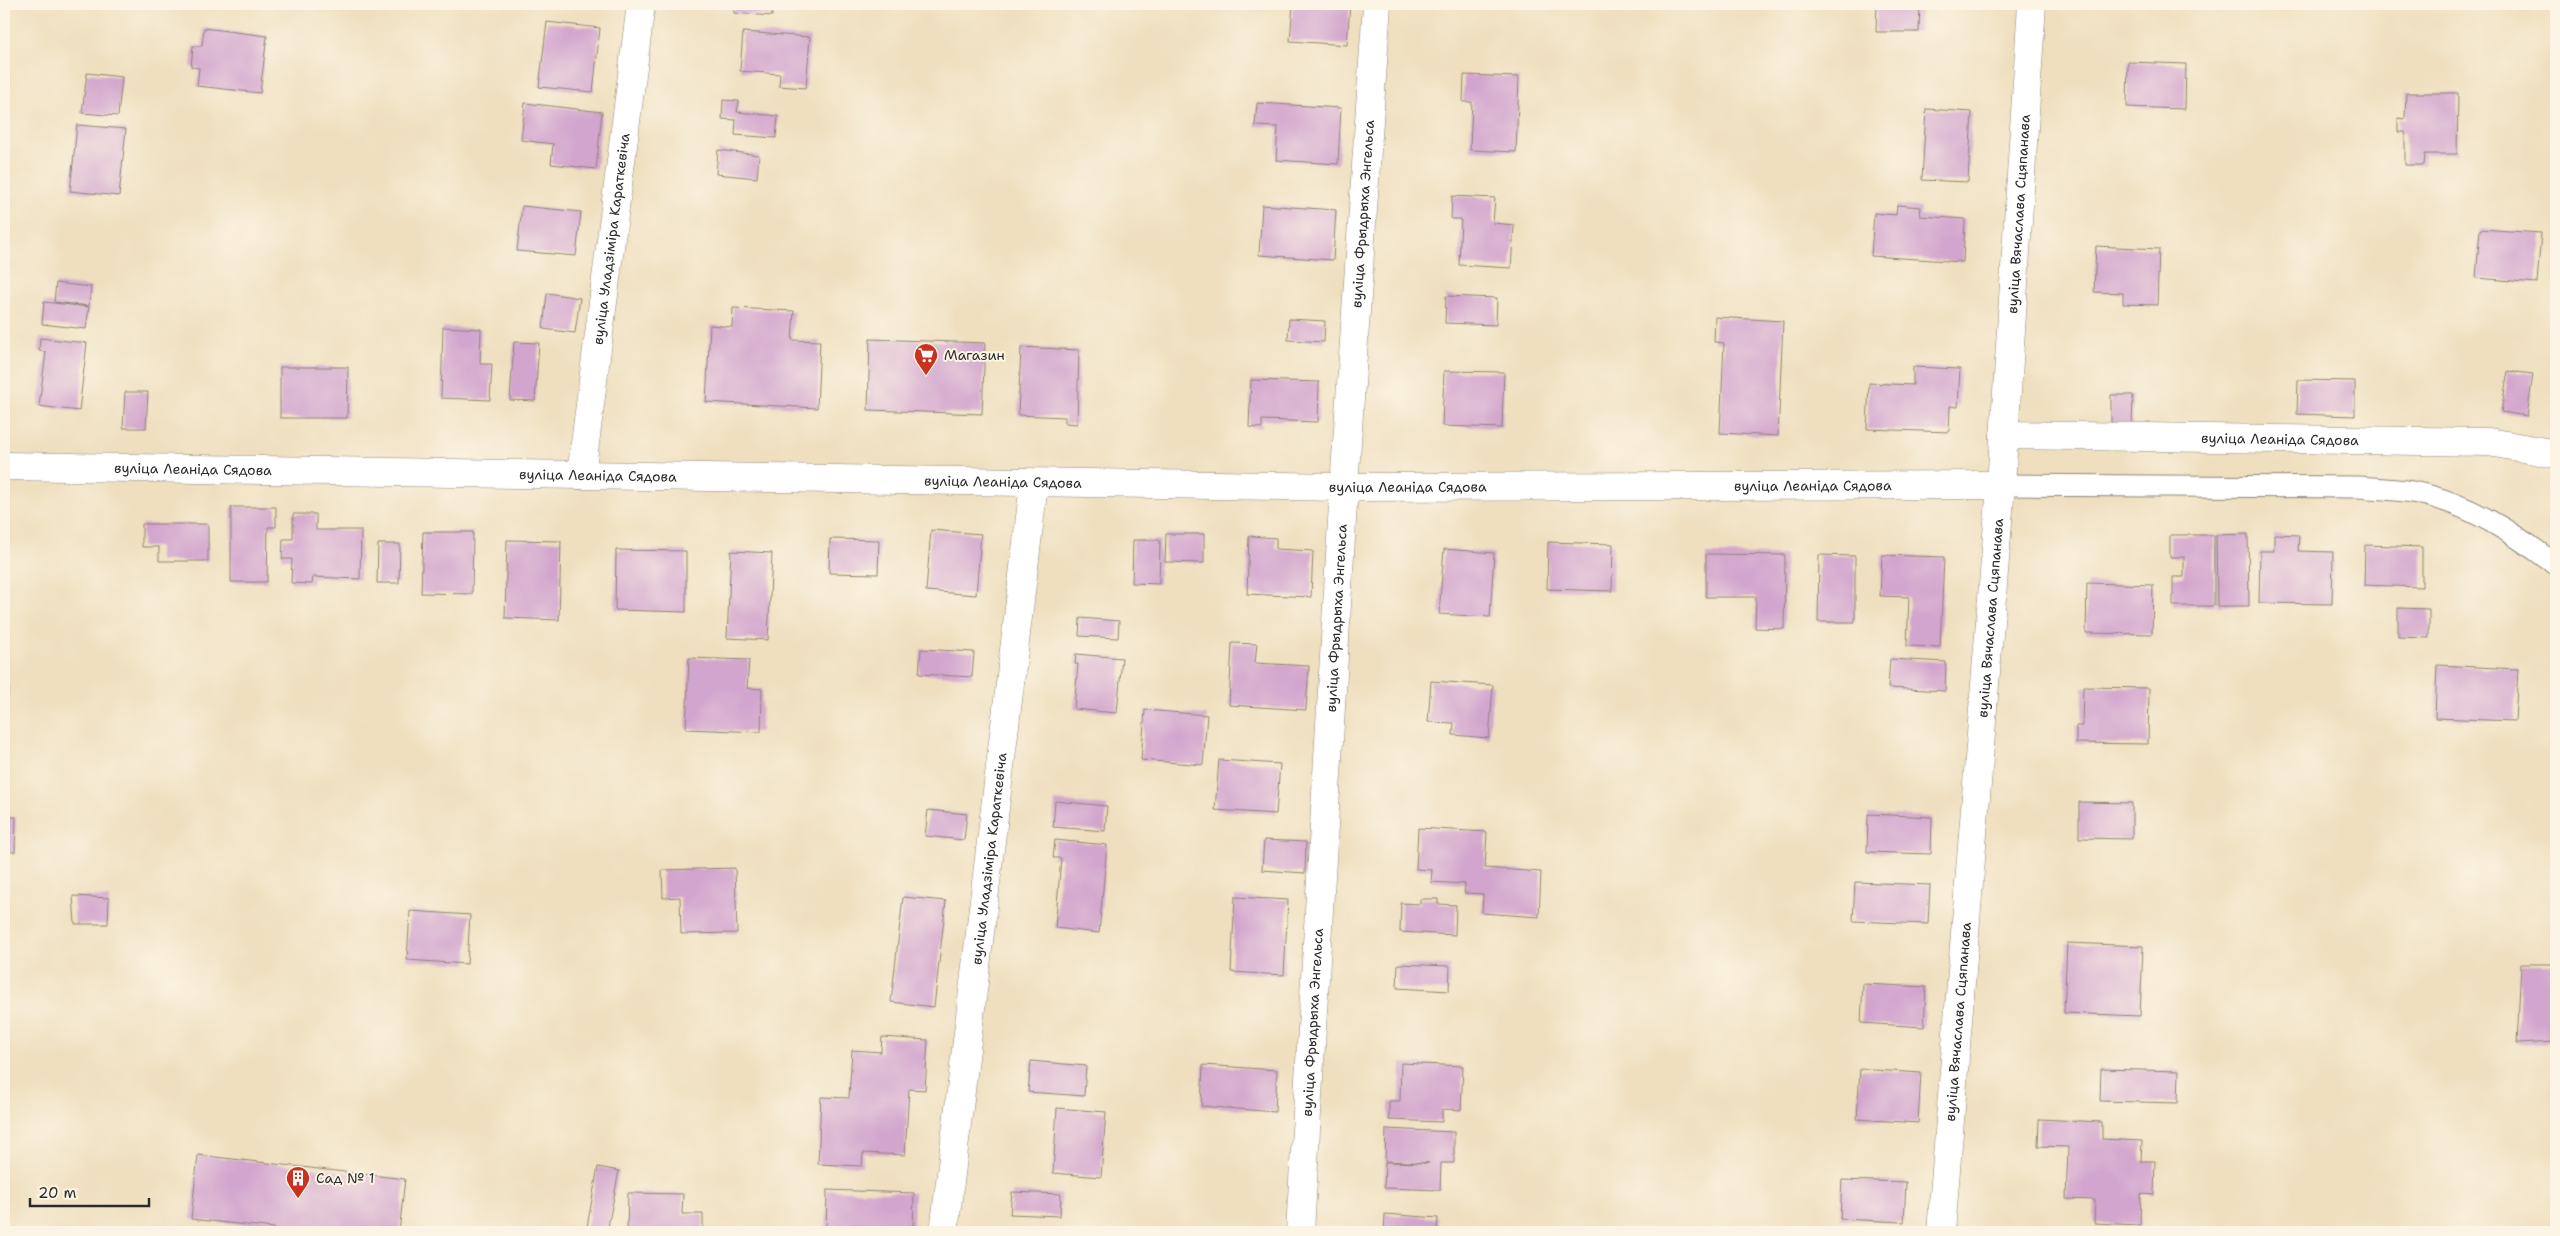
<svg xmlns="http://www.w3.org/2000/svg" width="2560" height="1236" viewBox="0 0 2560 1236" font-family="'Shantell Sans',sans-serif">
<rect width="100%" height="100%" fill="#fcf5e5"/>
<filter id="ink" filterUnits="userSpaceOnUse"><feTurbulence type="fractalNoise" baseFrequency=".02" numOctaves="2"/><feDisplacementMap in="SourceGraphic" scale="10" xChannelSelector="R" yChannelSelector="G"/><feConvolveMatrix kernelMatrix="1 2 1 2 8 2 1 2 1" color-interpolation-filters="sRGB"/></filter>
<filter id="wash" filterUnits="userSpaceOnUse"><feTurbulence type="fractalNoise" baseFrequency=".0096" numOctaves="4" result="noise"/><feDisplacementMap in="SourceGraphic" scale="20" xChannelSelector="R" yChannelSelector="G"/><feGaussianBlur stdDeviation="1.12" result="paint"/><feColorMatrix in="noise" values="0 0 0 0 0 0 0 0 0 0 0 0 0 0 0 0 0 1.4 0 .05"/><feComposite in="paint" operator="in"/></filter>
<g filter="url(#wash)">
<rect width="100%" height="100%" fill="#efdfbf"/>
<g id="blocks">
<g fill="#d2a5ce">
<polygon points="734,4 773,4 772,16 734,13"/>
<polygon points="1293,4 1350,4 1347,45 1290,41"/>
<polygon points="1877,4 1920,4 1919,32 1876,32"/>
<polygon points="547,22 600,28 593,92 539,87"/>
<polygon points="204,28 267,36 260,93 197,86 199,68 191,67 193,46 202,46"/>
<polygon points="743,32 810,37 806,88 779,86 780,74 740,71"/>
<polygon points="2128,62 2186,64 2185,109 2127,107"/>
<polygon points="87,73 122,77 118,116 82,113"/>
<polygon points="1464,75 1519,77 1516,152 1470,150 1472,102 1463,102"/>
<polygon points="2406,93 2458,93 2457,154 2425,154 2424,165 2405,165 2405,132 2398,132 2398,118 2405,119"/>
<polygon points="723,100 739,101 737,112 778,116 776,138 735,135 736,120 722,119"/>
<polygon points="525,103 602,112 596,169 551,164 553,144 521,140"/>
<polygon points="1257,103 1341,108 1338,164 1276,160 1278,127 1255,126"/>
<polygon points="1926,109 1972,112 1968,182 1922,180"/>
<polygon points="77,125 126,129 119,196 70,191"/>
<polygon points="718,150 759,155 757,178 716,174"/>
<polygon points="1452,196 1495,198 1493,223 1514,225 1511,268 1459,265 1461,219 1451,219"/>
<polygon points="1262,205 1336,210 1333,260 1259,255"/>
<polygon points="1897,205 1921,207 1920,216 1965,219 1963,262 1871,256 1874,213 1896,215"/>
<polygon points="522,206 581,212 576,256 517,251"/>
<polygon points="2480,229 2541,233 2537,283 2476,278"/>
<polygon points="2096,246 2159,249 2157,305 2123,304 2123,293 2094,292"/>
<polygon points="56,283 91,287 89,306 54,302"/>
<polygon points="547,293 580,298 575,333 543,329"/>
<polygon points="1446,296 1497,298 1496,325 1445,323"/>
<polygon points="44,302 89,307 86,329 42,324"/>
<polygon points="733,308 794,311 792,340 820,341 817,408 706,402 710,325 732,327"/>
<polygon points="1715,317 1783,321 1778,436 1720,433 1724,343 1714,342"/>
<polygon points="1289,319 1325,321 1324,342 1288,340"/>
<polygon points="443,327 481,329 480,364 492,364 490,400 441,398"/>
<polygon points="40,338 87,343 79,411 39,406 46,352 39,351"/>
<polygon points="870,339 985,343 982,414 868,410"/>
<polygon points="514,342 539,343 535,401 510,400"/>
<polygon points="1021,347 1079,350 1077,424 1065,423 1065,417 1018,415"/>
<polygon points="280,367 348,367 347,418 280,418"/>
<polygon points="1913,367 1960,369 1958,407 1950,406 1949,432 1867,429 1869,383 1913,385"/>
<polygon points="1444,371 1504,372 1502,428 1442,426"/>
<polygon points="2508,371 2533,374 2527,416 2501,412"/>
<polygon points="1251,380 1319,382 1318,422 1262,420 1262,428 1249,427"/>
<polygon points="2298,380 2355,381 2355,416 2297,414"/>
<polygon points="125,392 148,392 146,428 123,428"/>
<polygon points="2111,395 2133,395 2132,426 2111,426"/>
<polygon points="231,507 276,507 276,527 268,527 267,582 231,582"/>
<polygon points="293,514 316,514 316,530 361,530 360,579 313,577 312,584 291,583 292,559 282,559 283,539 293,539"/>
<polygon points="142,524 208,524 208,561 159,561 159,547 142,547"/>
<polygon points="931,530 981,534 976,595 926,591"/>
<polygon points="423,532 473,532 472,594 421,593"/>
<polygon points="1166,534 1204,534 1204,563 1165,562"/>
<polygon points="2248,534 2249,606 2217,606 2216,535"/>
<polygon points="2274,534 2299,535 2298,551 2333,552 2332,604 2259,603 2260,551 2274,551"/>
<polygon points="2170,535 2214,535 2214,606 2173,606 2173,577 2184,577 2184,557 2170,557"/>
<polygon points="1249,536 1276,538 1276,549 1313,551 1311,597 1247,594"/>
<polygon points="830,539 879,540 878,574 829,573"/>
<polygon points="507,540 561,541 559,620 505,618"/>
<polygon points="1133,540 1160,540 1159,584 1132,583"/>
<polygon points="1548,542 1613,544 1612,591 1547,589"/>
<polygon points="378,544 400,544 399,583 377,583"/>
<polygon points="2365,545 2422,547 2422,587 2364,585"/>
<polygon points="1444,549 1494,553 1490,617 1439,614"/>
<polygon points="616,550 686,551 686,612 615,610"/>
<polygon points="731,551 772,553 768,640 727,638"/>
<polygon points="1706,554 1785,555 1784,629 1755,628 1756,597 1706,597"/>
<polygon points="1819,555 1855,556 1855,622 1818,622"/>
<polygon points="1882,555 1944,557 1940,647 1907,646 1909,597 1880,596"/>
<polygon points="2087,583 2153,585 2152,634 2086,633"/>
<polygon points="2398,608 2429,609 2429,638 2398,637"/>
<polygon points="1080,618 1119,621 1118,638 1079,636"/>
<polygon points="1232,643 1257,644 1255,663 1309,666 1306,710 1229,705"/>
<polygon points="921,649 974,652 972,677 919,674"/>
<polygon points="1076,654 1122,658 1117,713 1074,709 1078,664 1075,664"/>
<polygon points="689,658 749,660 747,688 762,689 761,732 686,729"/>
<polygon points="1890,659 1946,662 1945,691 1888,688"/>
<polygon points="2437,665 2518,669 2515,721 2435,718"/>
<polygon points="1431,681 1493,685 1489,738 1453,735 1454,723 1428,722"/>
<polygon points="4,686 9,686 5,725 4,725"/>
<polygon points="2083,687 2149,688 2148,744 2076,743 2076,726 2082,726"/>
<polygon points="1145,710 1207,715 1203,765 1141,760"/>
<polygon points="1219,760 1280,764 1276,814 1215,810"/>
<polygon points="1055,801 1107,806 1105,831 1053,827"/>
<polygon points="2079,802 2132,803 2132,839 2079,838"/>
<polygon points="928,810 967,814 964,840 925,836"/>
<polygon points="1868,814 1932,817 1931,854 1867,852"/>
<polygon points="4,817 16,817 15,852 4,851"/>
<polygon points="1418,828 1487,832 1485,868 1541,872 1539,917 1482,913 1483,894 1464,893 1465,884 1431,882 1432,870 1416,869"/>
<polygon points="1055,840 1107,845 1099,933 1055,928 1061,858 1053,858"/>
<polygon points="1264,840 1306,842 1305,873 1262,870"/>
<polygon points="735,868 737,933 681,934 680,897 663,898 662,870"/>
<polygon points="1855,882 1930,885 1928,924 1853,921"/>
<polygon points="73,896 109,898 108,924 75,924"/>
<polygon points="903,897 946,901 934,1007 891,1002"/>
<polygon points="1235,897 1288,900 1284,975 1231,972"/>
<polygon points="1420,899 1438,899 1438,904 1456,905 1455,935 1400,932 1401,903 1420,904"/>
<polygon points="410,911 470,915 467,964 407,960"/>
<polygon points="2067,943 2143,946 2140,1016 2064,1013"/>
<polygon points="1398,964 1450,966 1449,991 1397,988"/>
<polygon points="2521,964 2556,964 2556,1042 2517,1044"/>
<polygon points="1863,984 1926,987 1924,1027 1861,1023"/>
<polygon points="882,1037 928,1040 925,1090 909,1089 905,1155 863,1153 862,1166 818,1164 821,1097 849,1098 852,1050 881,1052"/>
<polygon points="1031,1061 1086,1066 1084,1096 1028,1092"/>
<polygon points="1401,1063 1463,1066 1461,1110 1442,1109 1442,1122 1389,1120 1389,1101 1400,1101"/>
<polygon points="1203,1065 1277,1070 1275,1112 1201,1106"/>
<polygon points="1860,1069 1921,1073 1918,1123 1857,1119"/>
<polygon points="2101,1069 2179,1071 2178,1103 2100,1101"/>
<polygon points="1057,1108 1106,1112 1101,1177 1053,1173"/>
<polygon points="2039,1119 2102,1122 2102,1139 2142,1141 2141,1161 2155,1161 2154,1195 2141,1194 2140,1225 2094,1223 2095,1200 2066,1199 2068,1147 2038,1146"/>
<polygon points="1386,1129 1454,1132 1454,1163 1441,1163 1440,1190 1384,1188 1385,1162 1429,1163 1385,1161"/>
<polygon points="198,1155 405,1179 399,1232 274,1232 274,1228 191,1219"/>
<polygon points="598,1167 619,1171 607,1232 586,1232"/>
<polygon points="1842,1180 1906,1182 1904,1222 1840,1219"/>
<polygon points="827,1190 914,1193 913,1232 826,1232"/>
<polygon points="1012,1192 1061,1194 1060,1216 1010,1214"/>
<polygon points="628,1193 683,1194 682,1214 703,1214 703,1232 627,1232"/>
<polygon points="1385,1214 1438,1218 1437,1232 1384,1232"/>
</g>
</g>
</g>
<g filter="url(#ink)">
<use href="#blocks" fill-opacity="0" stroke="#8d8575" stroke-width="1"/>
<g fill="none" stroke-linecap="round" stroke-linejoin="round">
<g stroke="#8d8575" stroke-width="23">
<path id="service" d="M2001,485L2359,487C2378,489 2398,489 2417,493C2468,503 2515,534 2556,565"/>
</g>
<g stroke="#8d8575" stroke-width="29">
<g id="minor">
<path id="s1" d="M2004,435L2489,442L2556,454"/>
<path id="s2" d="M4,466L1344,487L2001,485"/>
<path id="s3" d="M581,475L641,4"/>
<path id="s4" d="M944,1232L1034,484"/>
<path id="s5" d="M1300,1232L1344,487L1377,4"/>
</g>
</g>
<g stroke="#8d8575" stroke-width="29">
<g id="secondary">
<path id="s6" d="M1941,1232L2001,485L2032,4"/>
</g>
</g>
<use href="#service" stroke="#fff" stroke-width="21"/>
<use href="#minor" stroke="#fff" stroke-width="28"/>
<use href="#secondary" stroke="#fff" stroke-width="28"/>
</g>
</g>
<defs>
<g id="supermarket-pin" transform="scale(1.25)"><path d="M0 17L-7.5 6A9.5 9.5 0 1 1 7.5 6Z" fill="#c8321e" stroke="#fcf5e5"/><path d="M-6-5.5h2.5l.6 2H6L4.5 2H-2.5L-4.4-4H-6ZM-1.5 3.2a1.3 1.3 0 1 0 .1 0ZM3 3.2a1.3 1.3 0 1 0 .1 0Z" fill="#fff"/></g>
<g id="building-pin" transform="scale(1.25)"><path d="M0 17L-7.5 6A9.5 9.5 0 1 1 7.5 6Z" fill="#c8321e" stroke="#fcf5e5"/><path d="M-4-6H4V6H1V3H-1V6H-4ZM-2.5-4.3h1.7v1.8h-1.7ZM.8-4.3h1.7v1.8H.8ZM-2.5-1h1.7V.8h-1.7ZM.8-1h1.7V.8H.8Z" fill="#fff"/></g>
</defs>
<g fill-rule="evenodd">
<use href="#supermarket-pin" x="926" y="355"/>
<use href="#building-pin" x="298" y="1178"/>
</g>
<g text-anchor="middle" stroke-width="4" stroke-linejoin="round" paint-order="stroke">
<g font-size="14" fill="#2b2b2b" stroke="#fcf5e5">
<text dy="5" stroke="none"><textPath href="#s5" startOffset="1020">вуліца Фрыдрыха Энгельса</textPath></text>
<text dy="5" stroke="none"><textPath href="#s6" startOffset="1021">вуліца Вячаслава Сцяпанава</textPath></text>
<text dy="5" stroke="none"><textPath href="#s3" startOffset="238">вуліца Уладзіміра Караткевіча</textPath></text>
<text dy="5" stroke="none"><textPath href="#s1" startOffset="276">вуліца Леаніда Сядова</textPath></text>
<text dy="5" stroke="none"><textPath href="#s2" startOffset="189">вуліца Леаніда Сядова</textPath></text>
<text dy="5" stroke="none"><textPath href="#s2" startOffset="594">вуліца Леаніда Сядова</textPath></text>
<text dy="5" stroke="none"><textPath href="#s2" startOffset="999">вуліца Леаніда Сядова</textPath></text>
<text dy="5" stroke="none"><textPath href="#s2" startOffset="1809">вуліца Леаніда Сядова</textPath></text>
<text dy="5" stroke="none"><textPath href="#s2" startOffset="1404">вуліца Леаніда Сядова</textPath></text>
<text dy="5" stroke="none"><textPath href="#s5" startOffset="615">вуліца Фрыдрыха Энгельса</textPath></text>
<text dy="5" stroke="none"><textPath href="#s6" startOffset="616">вуліца Вячаслава Сцяпанава</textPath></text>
<text dy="5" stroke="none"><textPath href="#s4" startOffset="376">вуліца Уладзіміра Караткевіча</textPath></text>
<text dy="5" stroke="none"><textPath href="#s5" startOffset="210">вуліца Фрыдрыха Энгельса</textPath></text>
<text dy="5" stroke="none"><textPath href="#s6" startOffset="211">вуліца Вячаслава Сцяпанава</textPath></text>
</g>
<g font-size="14" fill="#2b2b2b" stroke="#fcf5e5" text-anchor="start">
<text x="944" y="360">Магазин</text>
<text x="316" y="1183">Сад № 1</text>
</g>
</g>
<rect width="2560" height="1236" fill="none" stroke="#fcf5e5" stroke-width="20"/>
<path d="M30 1198v8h119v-8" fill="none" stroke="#2b2b2b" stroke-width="2.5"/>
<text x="38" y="1198" font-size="15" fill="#2b2b2b" stroke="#fcf5e5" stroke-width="4" paint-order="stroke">20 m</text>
</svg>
